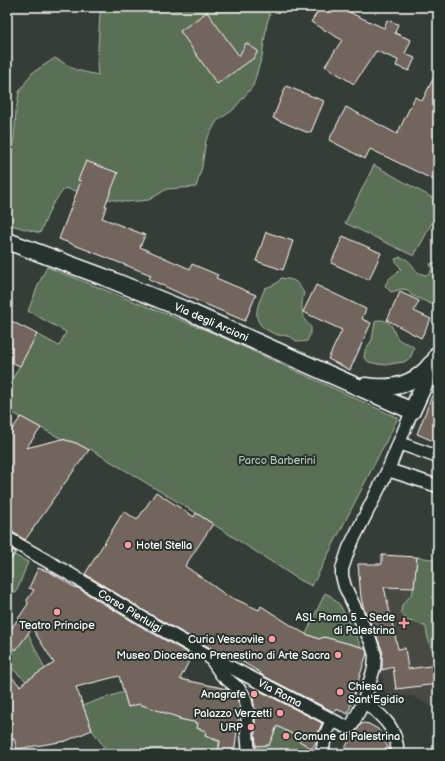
<svg xmlns="http://www.w3.org/2000/svg" width="445" height="761" viewBox="0 0 445 761" font-family="'Balsamiq Sans',sans-serif">
<rect width="100%" height="100%" fill="#353d37"/>
<filter id="ink" filterUnits="userSpaceOnUse"><feTurbulence type="fractalNoise" baseFrequency=".025" numOctaves="2"/><feDisplacementMap in="SourceGraphic" scale="8" xChannelSelector="R" yChannelSelector="G"/><feConvolveMatrix kernelMatrix="1 2 1 2 8 2 1 2 1" color-interpolation-filters="sRGB"/></filter>
<g filter="url(#ink)">
<polygon fill="#474942" points="382,555 417,557 438,560 438,699 430,705 411,696 397,696 389,697 383,688 381,670 375,635 364,610 361,598 358,564 381,564"/>
<g fill="#5a7055" stroke="#acb8aa">
<polygon points="109,7 256,7 270,14 267,23 262,56 253,86 233,110 217,121 206,140 202,167 196,187 167,189 149,200 127,202 101,198 65,188 52,205 40,233 7,224 7,156 14,139 16,111 19,92 32,73 55,58 76,70 98,75 97,65 100,13"/>
<polygon points="374,165 438,201 438,211 424,238 414,256 345,223"/>
<path d="M401,257C403,258 406,259 407,260C416,266 413,274 428,275C432,271 432,269 430,264L438,261V307L411,295L408,290L402,289L391,292L385,286C389,275 395,276 401,269C399,265 396,263 395,259Z"/>
<polygon points="47,267 211,332 398,418 312,586 298,579 196,513 90,449 89,450 76,443 62,439 7,410 7,389 37,334 59,346 66,332 28,311 39,283"/>
<path d="M281,278C296,280 296,280 304,293C302,301 301,307 303,315C306,328 317,322 307,341C293,344 297,338 287,336C284,335 281,336 278,335C249,325 255,311 265,288C271,286 278,284 281,278Z"/>
<path d="M378,320C396,319 391,335 401,341C406,344 412,343 414,349L410,358L404,362L396,363L386,365L377,364L369,362L364,358L365,350L372,340L375,322Z"/>
<polygon points="14,555 28,562 16,593 7,588 7,564"/>
<path d="M417,557L438,560V661C432,651 427,639 426,627L415,622L408,621L401,613L402,605L411,595L414,588Z"/>
<polygon points="325,593 331,596 340,605 360,644 360,647 324,637 319,639 306,634"/>
<polygon points="28,633 45,669 26,681 7,664 7,660"/>
<polygon points="124,692 128,707 140,703 163,712 180,716 179,719 196,722 197,728 206,731 205,736 219,742 218,754 109,754 92,730 82,706 101,699"/>
<polygon points="277,726 303,731 298,740 311,748 309,754 262,754 254,746 269,745"/>
</g>
<g fill="#72655d" stroke="#fff">
<polygon points="328,7 341,7 355,15 384,28 387,20 398,24 395,33 411,40 405,54 415,58 409,71 396,66 398,60 376,51 354,84 325,66 342,40 311,22 320,8 326,11"/>
<polygon points="207,12 239,56 246,43 258,51 254,58 217,84 180,31"/>
<polygon points="438,69 438,182 370,149 365,159 329,140 346,107 397,134 415,97 422,101"/>
<polygon points="286,86 324,101 311,132 306,132 273,118"/>
<polygon points="86,161 118,173 105,206 107,206 102,218 145,235 140,247 190,269 192,264 218,275 216,278 256,295 245,321 179,293 149,279 151,275 59,239 81,181 78,180"/>
<polygon points="266,232 293,241 283,270 256,261"/>
<polygon points="343,236 381,253 369,280 331,263"/>
<polygon points="316,285 366,309 362,319 371,323 350,370 328,359 342,330 303,312"/>
<polygon points="400,292 419,301 414,311 431,319 421,338 387,320"/>
<polygon points="7,319 37,334 20,366 7,360"/>
<polygon points="437,383 438,383 438,443 417,434"/>
<polygon points="21,417 41,428 26,448 62,439 76,443 89,450 51,502 52,502 25,540 11,531 7,531 7,436"/>
<polygon points="156,492 194,517 196,513 213,524 185,566 226,595 259,610 261,606 300,631 306,634 319,639 324,637 365,648 367,653 348,714 336,709 334,712 260,674 261,673 224,651 222,655 212,649 153,616 85,574 124,511 137,520"/>
<polygon points="7,547 16,552 7,565"/>
<polygon points="382,555 417,557 414,588 384,587 398,649 405,648 408,669 437,665 438,684 396,689 393,667 382,670 382,653 383,653 374,629 374,630 364,609 361,598 358,564 382,564"/>
<polygon points="38,568 50,572 76,588 76,587 145,629 192,655 180,679 227,689 229,691 229,693 233,694 238,701 240,708 234,754 218,754 220,741 205,736 206,731 197,728 198,723 179,719 180,718 139,704 128,707 119,676 76,687 92,730 66,741 17,749 14,739 7,740 7,672 20,686 26,681 54,663 32,628 16,650 7,645 7,635 28,604 27,600 34,590 29,588"/>
<polygon points="256,689 322,723 318,733 316,742 312,749 298,740 300,738 277,726 269,745 256,746 255,732 255,711 253,698"/>
<polygon points="364,723 369,724 378,729 390,751 390,754 350,754 351,750 345,748 353,734 357,730 361,724"/>
</g>
<g fill="none" stroke-linecap="round" stroke-linejoin="round">
<g stroke="#fff" stroke-width="15">
<g id="street">
<polyline points="399,443 438,457"/>
<polyline points="388,470 438,486"/>
<path id="s1" d="M7,538L68,573L149,622L207,655L344,726L350,727L352,725L364,701L374,668L375,655L371,642L345,587L342,576V569L349,548L388,470L412,411"/>
<polyline points="209,656 222,675 239,689 245,698 248,711 247,732 249,754"/>
<path d="M364,701C384,718 396,726 398,754"/>
<polyline points="322,754 325,736 332,720"/>
</g>
</g>
<g stroke="#fff" stroke-width="19">
<g id="secondary">
<path id="s2" d="M7,241L104,277L183,309L412,411L438,354"/>
<path d="M365,386C390,390 415,385 431,364"/>
</g>
</g>
<use href="#street" stroke="#26332d" stroke-width="12"/>
<use href="#secondary" stroke="#26332d" stroke-width="16"/>
</g>
</g>
<g fill="#ff9aa2" stroke="#26332d" stroke-width="1.5">
<circle cx="128" cy="545" r="4"/>
<circle cx="57" cy="612" r="4"/>
<path d="M402 617h4v4h4v4h-4v4h-4v-4h-4v-4h4z"/>
<circle cx="272" cy="639" r="4"/>
<circle cx="338" cy="655" r="4"/>
<circle cx="340" cy="692" r="4"/>
<circle cx="254" cy="694" r="4"/>
<circle cx="280" cy="713" r="4"/>
<circle cx="251" cy="727" r="4"/>
<circle cx="286" cy="736" r="4"/>
</g>
<g text-anchor="middle" stroke-width="4" stroke-linejoin="round" paint-order="stroke">
<g font-size="11" fill="#fff" stroke="#26332d">
<text dy="4" stroke="none"><textPath href="#s2" startOffset="220">Via degli Arcioni</textPath></text>
<text dy="4" stroke="none"><textPath href="#s1" startOffset="143">Corso Pierluigi</textPath></text>
<text dy="4" stroke="none"><textPath href="#s1" startOffset="314">Via Roma</textPath></text>
</g>
<g font-size="11" fill="#b5bfb2" stroke="#26332d">
<text x="277" y="464">Parco Barberini</text>
</g>
<g font-size="11" fill="#fff" stroke="#26332d" text-anchor="end">
<text x="136" y="549" text-anchor="start">Hotel Stella</text>
<text x="395" y="621">ASL Roma 5 – Sede<tspan x="395" dy="13">di Palestrina</tspan></text>
<text x="57" y="629" text-anchor="middle">Teatro Principe</text>
<text x="264" y="643">Curia Vescovile</text>
<text x="330" y="659">Museo Diocesano Prenestino di Arte Sacra</text>
<text x="348" y="690" text-anchor="start">Chiesa<tspan x="348" dy="13">Sant'Egidio</tspan></text>
<text x="246" y="698">Anagrafe</text>
<text x="272" y="717">Palazzo Verzetti</text>
<text x="243" y="731">URP</text>
<text x="294" y="740" text-anchor="start">Comune di Palestrina</text>
</g>
</g>
<rect width="445" height="761" fill="none" stroke="#26332d" stroke-width="24"/>
<rect x="12" y="12" width="421" height="737" fill="none" stroke="#fff" stroke-width="1.5" filter="url(#ink)"/>
</svg>
